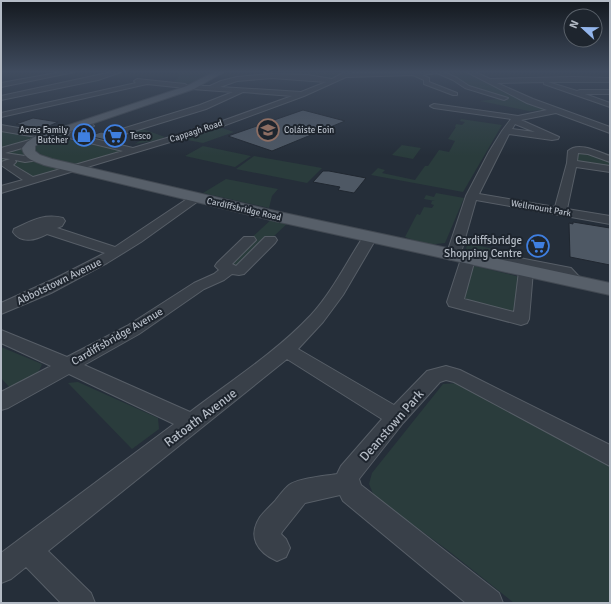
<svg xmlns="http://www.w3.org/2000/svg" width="611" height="604" viewBox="0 0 611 604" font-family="Signika,sans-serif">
<rect width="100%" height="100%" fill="#252e39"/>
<g fill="#2a3c3c">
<polygon points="177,72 218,72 187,84 172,84 179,77"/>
<polygon points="282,72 343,73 338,77 333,79 276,76"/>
<polygon points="445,72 466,72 500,89 545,110 529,111 480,101 506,98 471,88 444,73"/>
<polygon points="461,119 502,125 463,192 371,175 378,168 385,170 382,173 415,180 425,166 428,166 439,150 449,152 455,141 448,139 456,127 455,127 456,124 462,125 465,122 460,121"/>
<polygon points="219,127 234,132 203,143 182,139"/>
<polygon points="1,128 38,135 25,142 1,149"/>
<polygon points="140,128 165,137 159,140 135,144 148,136 130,132"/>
<path d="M57,135H67L65,139L123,151C111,155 89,164 78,164C68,164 40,157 34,149L39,143Z"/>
<polygon points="402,145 421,148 413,159 392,155"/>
<polygon points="21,146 28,153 74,168 32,181 1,162 1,152"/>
<polygon points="203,146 251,156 235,167 185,156"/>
<polygon points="578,151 610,160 610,169 576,161"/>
<polygon points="254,156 322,168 307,183 236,169"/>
<polygon points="226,179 278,189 272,196 269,208 203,193"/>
<polygon points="436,193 464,198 445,243 427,245 405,237 417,214 420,215 424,207 432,208 434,205 431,204 432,201 435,201 424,199 426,195 434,197"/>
<polygon points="275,216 291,220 238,270 222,265"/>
<polygon points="468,243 493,249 480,256 468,253 466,248"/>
<polygon points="471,265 520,277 515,313 460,300"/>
<path d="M1,347L42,364C38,378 23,383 12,390L1,378Z"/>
<polygon points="78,382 158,418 159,429 132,449 68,383"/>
<polygon points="457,383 610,467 610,603 514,603 450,552 374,496 369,484 372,473 443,384"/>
</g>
<g fill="#4e5864" stroke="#202730">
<polygon points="303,110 345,121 272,151 228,136"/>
<polygon points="33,118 58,122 42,129 16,124"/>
<polygon points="101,132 113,134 116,133 129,136 114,142 89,136"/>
<polygon points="323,171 329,171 366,178 354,193 338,190 340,187 313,182"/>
<polygon points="573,222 610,228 610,265 570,257 569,223 573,224"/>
</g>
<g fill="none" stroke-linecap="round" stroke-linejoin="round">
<g stroke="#575e67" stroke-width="2">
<g id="minor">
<polygon points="62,72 74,72 1,87 1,83"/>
<polygon points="112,72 121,72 98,80 1,100 1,96"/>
<path d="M345,72H352L351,73L444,72L457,78L469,86L508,98L504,100L465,88L453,80L437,73L422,75L429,78V82L457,93V95H453L424,84V80L413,75L346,77L304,96L220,127L1,193V186L23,180L1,165V162L10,159L1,158V148L33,139L36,140L38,142L36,144L5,153L25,156H39L41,158L39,160L25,162L15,160L16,162L13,165L33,177L123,151L69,138L68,136L74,129L84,125L82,123L83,121H89L94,126L78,135L133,148L214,124L292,96L243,92L206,109L128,133L125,134L121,131L122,129L200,105L233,92L192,89L189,87L190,86H210L221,81L237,77L272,74L307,75L332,79ZM272,78L326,82L301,92L220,87L237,81Z"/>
<path d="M467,72H475L490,79L573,77L610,78V82H548L577,91L580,90H610V94H585L610,103V107L544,84V82L497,83L533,99L610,127V133L556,113L521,120L559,137L558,139L552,140L509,134L479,194L555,207L567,163L568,151C578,141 599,152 610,156V162L588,154L578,153L577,161L610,166V172L576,167L567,209L610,216V224L476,200L460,256L458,259L453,260L448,259L446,256L466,196L489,152L502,131L511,119L434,108L430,106L434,104L518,116L547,110L527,103ZM515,124L535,132L512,129Z"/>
<polygon points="137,79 185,84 188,86 185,88 147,84 1,117 1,113 136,83 134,81"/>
<polygon points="1,125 48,133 52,136 48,139 1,131"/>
<path d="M197,194L201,195L203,197L201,199L141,242L107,263L51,293L1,314V303L54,279L105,253L47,234C36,240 21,244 13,232L14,229C31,221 44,213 63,218L65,221L62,226L57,228L115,247L193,195Z"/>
<path d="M370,233L375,234L377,237L343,295L323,322L298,349L394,405L427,371L446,366L460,370L610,445V466L454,382L446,380L440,382L403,423L359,479L361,485L499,593L503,603H466L343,501L340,495L305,503L282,532L281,534L286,539L290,548L286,557L277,561C258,553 247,537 260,517C264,512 270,506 275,501C279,496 284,489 289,485C299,478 325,476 337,474L341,466L382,419L287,359L48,551L91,593L95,603H61L26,567L11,579L1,583V553L174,424L69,374L8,408L1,410V392L51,366L1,343V330L67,357L127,326L194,283L214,274L219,270L215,266L217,263L244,237H254L256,240L232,264L236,266L265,237H275L277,240L275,243L244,274L239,275L232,274L224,280L204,289L139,334L84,365L190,412C231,381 275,353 311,315C333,291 347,261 365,234Z"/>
<path d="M499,254L571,268L584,282L581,285C567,289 570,279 560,274C553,270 540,270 532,269L533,271L529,319L527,323L521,325L449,306L447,302L461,259L463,256L468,255L473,256L475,259L464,299L514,312L519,271L521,268L524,267L502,263C498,268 495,269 489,267L487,264C490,259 493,255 499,254Z"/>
</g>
</g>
<g stroke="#424952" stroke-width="2">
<path id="major" d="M214,72H224L194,89L44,140L35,146V151L40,155L52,159L275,211L610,283V295L275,221L44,165C34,161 24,159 22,148L27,142L36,136L187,86Z"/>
</g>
<use href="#minor" fill="#394049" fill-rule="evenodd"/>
<use href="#major" fill="#575f69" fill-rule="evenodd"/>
</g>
<linearGradient id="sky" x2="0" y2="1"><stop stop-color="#14191f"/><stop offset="0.46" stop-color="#404c5f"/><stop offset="1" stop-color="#404c5f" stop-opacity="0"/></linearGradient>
<rect width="611" height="156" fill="url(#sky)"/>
<defs>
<g id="school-ring" transform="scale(1.15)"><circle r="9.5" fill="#1e252e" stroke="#8d6e63" stroke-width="1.5"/><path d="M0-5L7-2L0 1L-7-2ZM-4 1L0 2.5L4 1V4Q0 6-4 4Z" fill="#8d6e63"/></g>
<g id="shop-ring" transform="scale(1.15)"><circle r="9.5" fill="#1e252e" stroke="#3f7fe0" stroke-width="1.5"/><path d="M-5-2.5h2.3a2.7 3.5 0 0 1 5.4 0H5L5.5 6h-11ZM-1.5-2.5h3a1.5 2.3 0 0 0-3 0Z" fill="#3f7fe0"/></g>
<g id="supermarket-ring" transform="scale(1.15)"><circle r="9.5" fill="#1e252e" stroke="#3f7fe0" stroke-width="1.5"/><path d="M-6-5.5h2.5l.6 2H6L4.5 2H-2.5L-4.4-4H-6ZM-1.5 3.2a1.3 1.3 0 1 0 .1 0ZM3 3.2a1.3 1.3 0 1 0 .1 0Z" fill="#3f7fe0"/></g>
</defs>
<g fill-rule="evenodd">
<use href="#school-ring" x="268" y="130"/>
<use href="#shop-ring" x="84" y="135"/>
<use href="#supermarket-ring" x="115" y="136"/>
<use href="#supermarket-ring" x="538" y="246"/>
</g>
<g text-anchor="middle" stroke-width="4" stroke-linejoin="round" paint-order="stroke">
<g font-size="9" fill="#b4bbc5" stroke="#1e252e" text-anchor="start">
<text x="68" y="133" text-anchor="end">Acres Family<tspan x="68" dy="10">Butcher</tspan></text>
<text x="284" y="133">Coláiste Eoin</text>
<text x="130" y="139">Tesco</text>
</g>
<g font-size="9" fill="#b4bbc5" stroke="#1e252e">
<text transform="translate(196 131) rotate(-18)" y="3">Cappagh Road</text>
<text transform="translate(541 208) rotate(10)" y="3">Wellmount Park</text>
<text transform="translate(244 209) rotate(13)" y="3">Cardiffsbridge Road</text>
</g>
<g font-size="11" fill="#b4bbc5" stroke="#1e252e" text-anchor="end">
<text x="522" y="244">Cardiffsbridge<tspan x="522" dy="13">Shopping Centre</tspan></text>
</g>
<g font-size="11" fill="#b4bbc5" stroke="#1e252e">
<text transform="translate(59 281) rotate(-26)" y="4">Abbotstown Avenue</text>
<text transform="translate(117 336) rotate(-30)" y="4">Cardiffsbridge Avenue</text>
</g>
<g font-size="13" fill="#b4bbc5" stroke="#1e252e">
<text transform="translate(200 417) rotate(-37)" y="5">Ratoath Avenue</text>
<text transform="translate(391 425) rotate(-49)" y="5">Deanstown Park</text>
</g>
</g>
<rect width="611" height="604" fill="none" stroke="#b4bbc5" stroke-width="4"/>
<g transform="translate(583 28) rotate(292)"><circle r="19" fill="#1e252e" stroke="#5a616a"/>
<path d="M0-3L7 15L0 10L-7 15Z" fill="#93b5eb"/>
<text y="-6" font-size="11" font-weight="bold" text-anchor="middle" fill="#b4bbc5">N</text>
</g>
</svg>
